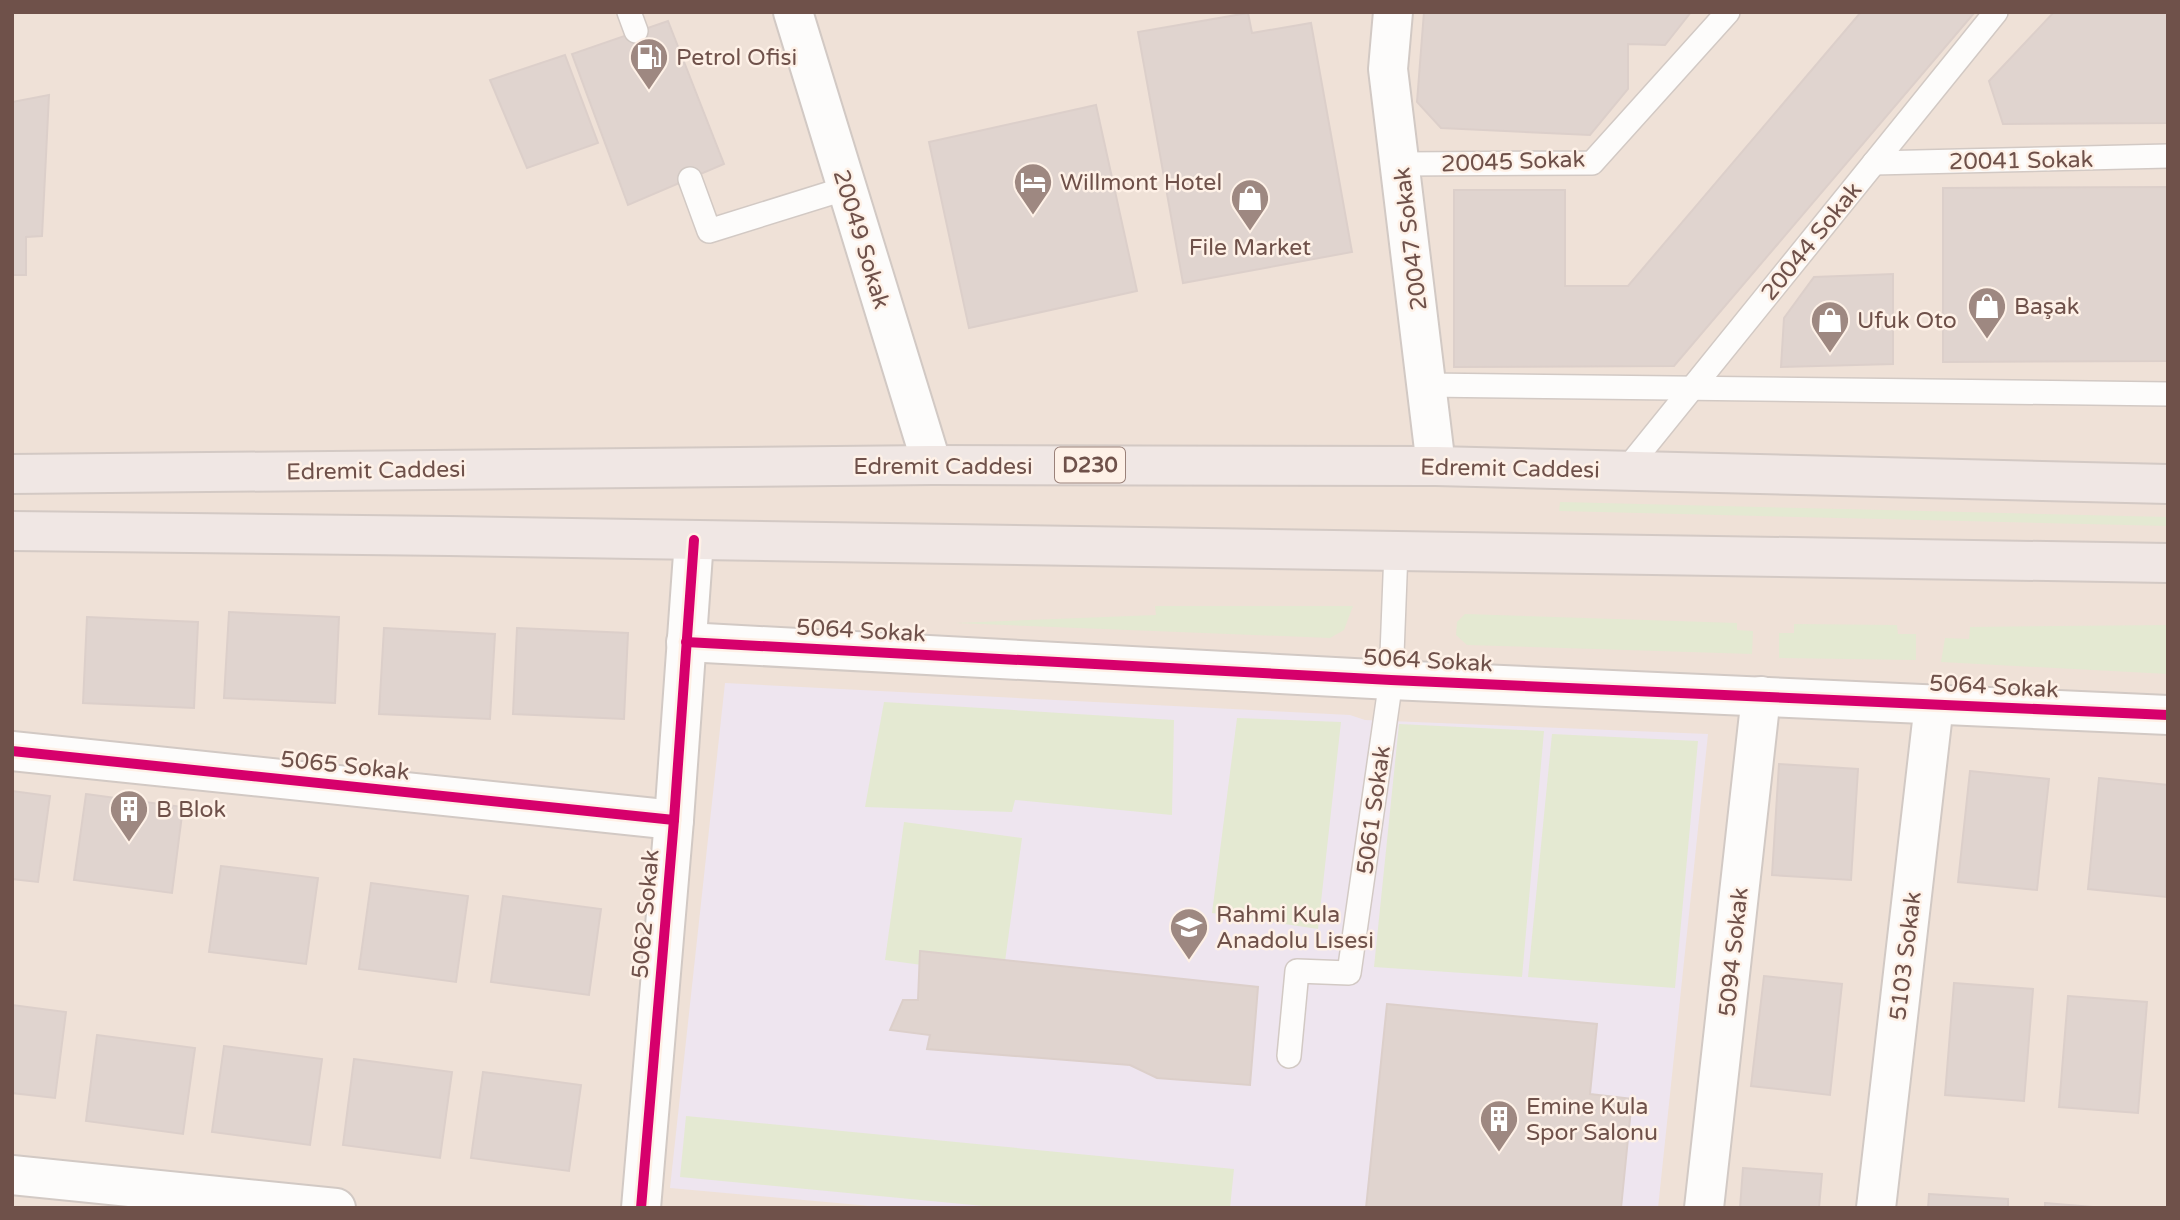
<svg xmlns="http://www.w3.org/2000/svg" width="2180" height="1220" viewBox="0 0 2180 1220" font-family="'Varela Round',sans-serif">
<rect width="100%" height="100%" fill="#f4ede7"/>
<rect fill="#efe1d7" x="12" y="12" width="2156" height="1196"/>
<polygon fill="#eee5ef" points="725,683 1350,715 1365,720 1708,734 1658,1208 893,1208 670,1188"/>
<g fill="#e4e9d2">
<polygon points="1560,502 2168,517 2168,526 1559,511"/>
<polygon points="1155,606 1353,606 1344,630 1330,638 955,623 1156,615"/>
<polygon points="1465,614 1737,623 1737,630 1753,631 1752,654 1467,645 1456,635 1457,622"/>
<polygon points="1794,624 1897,625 1898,634 1916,634 1916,660 1779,658 1779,633 1794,633"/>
<polygon points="2168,625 2168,674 1941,662 1945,638 1969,639 1970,627"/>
<polygon points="884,702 1174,720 1172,815 1015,800 1012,812 865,807"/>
<polygon points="1237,718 1341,722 1318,929 1212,913"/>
<polygon points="1399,724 1544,731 1522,977 1374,967"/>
<polygon points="1552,734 1698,741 1675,988 1528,977"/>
<polygon points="904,822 1022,838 1003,976 885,960"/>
<polygon points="686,1116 1234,1169 1230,1208 1004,1208 680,1177"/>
</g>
<g fill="#e0d4cf" stroke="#dccfca" stroke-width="2">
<polygon points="1424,12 1691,12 1665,45 1628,44 1628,89 1590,135 1441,128 1417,102"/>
<polygon points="1861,12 1975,12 1674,366 1454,367 1454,190 1565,190 1565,286 1628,286"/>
<polygon points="2054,12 2168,12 2168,123 2003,124 1989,81"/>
<polygon points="1248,13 1252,33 1311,23 1352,252 1183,283 1138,32"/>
<polygon points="668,21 724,164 628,205 572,54"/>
<polygon points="565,55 598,143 527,168 490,80"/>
<polygon points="49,95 42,236 26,237 26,275 12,275 12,102"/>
<polygon points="1096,105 1137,291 969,328 929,142"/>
<polygon points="2168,187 2168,361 1943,362 1943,188"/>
<polygon points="1893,274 1893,364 1781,367 1784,318 1814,277"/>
<polygon points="229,612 339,617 335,703 224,698"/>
<polygon points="87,617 198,622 194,708 83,703"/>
<polygon points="384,628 495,634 490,719 379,714"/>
<polygon points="517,628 628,633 624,719 513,714"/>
<polygon points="1779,764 1858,769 1851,880 1772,875"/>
<polygon points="1970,771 2049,779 2037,890 1958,882"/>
<polygon points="2099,778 2168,785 2166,897 2088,889"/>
<polygon points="12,791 50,796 38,882 12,879"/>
<polygon points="86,794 183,807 172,893 74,880"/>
<polygon points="221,866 318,878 306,964 209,952"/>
<polygon points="371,883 468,896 456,982 359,969"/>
<polygon points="503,896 601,909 589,995 491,982"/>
<polygon points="920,951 1258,987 1250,1085 1157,1078 1130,1065 927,1049 930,1035 890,1030 903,1000 918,1000"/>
<polygon points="1764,976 1842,984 1830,1095 1751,1086"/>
<polygon points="1954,983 2033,989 2024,1101 1945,1095"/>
<polygon points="2068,996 2147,1002 2138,1113 2059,1107"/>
<polygon points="1387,1004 1597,1024 1590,1094 1632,1099 1621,1208 1366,1208"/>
<polygon points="12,1005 66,1012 55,1098 12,1093"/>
<polygon points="97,1035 195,1048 183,1134 86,1121"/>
<polygon points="224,1046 322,1059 310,1145 212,1132"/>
<polygon points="354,1059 452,1072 440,1158 343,1145"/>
<polygon points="483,1072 581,1085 569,1171 471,1158"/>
<polygon points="1743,1168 1822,1174 1819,1208 1740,1208"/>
<polygon points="1929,1194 2008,1199 2008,1208 1928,1208"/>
<polygon points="2045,1203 2105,1208 2045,1208"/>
</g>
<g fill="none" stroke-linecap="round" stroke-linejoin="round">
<g stroke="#d2c9c4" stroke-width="26">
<g id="service">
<polyline points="629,12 636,31"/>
<polyline points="1874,163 2168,156"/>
<polyline points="1401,164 1592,163 1728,12"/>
<polyline points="690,179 709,231 847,188"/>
<polyline points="1426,385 2168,394"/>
<polyline points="1626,470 1996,12"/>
<polyline points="1289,1056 1297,971 1349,973 1391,680 1396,551"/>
</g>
</g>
<g stroke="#d2c9c4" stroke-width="42">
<g id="minor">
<polyline points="793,12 932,465"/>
<polyline points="1393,12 1388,69 1436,466"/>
<polyline points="686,642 1391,680 2168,715"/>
<polyline points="12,751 674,820"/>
<polyline points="12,1175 336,1208"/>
<polyline points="641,1208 674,820 694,540"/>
<polyline points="1704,1208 1761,696"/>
<polyline points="1876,1208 1934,704"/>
</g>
</g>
<g stroke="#d3c9c4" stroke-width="42">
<g id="trunk">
<polyline points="12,474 932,465 1436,466 2168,484"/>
<polyline points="12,531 449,536 2168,563"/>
</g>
</g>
<use href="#service" stroke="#fdfcfb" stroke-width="23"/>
<use href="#minor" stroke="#fdfcfb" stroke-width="38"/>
<use href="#trunk" stroke="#f0e7e4" stroke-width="38"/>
<g stroke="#fef1e7" stroke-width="15">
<g id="cycleway">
<polyline points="686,642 1391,680 2168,715"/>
<polyline points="12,751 674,820"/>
<polyline points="641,1208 674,820 694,540"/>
</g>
</g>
<use href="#cycleway" stroke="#d6006c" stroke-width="10"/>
</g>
<defs>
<g id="fuel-pin" transform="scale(2.0125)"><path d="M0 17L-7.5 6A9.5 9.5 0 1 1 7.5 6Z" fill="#9e8881" stroke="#fef1e7"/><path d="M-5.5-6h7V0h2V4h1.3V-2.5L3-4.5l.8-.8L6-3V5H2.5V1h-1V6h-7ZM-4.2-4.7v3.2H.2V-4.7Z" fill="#fff"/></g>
<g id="hotel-pin" transform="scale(2.0125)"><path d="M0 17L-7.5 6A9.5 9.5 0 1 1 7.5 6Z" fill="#9e8881" stroke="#fef1e7"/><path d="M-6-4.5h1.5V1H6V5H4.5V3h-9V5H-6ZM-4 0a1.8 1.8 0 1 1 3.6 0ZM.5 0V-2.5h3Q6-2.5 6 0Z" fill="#fff"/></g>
<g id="shop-pin" transform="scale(2.0125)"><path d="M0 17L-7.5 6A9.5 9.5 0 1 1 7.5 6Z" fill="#9e8881" stroke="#fef1e7"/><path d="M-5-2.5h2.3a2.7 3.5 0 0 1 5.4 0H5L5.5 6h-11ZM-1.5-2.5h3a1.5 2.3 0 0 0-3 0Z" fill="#fff"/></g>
<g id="building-pin" transform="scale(2.0125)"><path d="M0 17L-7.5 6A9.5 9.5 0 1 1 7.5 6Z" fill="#9e8881" stroke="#fef1e7"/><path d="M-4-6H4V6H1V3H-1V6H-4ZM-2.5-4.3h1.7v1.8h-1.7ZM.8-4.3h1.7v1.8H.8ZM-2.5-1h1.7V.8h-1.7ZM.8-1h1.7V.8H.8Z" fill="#fff"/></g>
<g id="school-pin" transform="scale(2.0125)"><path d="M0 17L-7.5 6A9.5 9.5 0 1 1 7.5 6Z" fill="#9e8881" stroke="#fef1e7"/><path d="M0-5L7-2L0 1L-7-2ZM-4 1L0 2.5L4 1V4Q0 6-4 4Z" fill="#fff"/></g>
</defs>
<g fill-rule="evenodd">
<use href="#fuel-pin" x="649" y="57"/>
<use href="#hotel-pin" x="1033" y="182"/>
<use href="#shop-pin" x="1250" y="198"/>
<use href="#shop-pin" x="1987" y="306"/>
<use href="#shop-pin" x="1830" y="320"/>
<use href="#building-pin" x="129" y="809"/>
<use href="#school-pin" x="1189" y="927"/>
<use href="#building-pin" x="1499" y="1119"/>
</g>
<g text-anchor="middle" stroke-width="5" stroke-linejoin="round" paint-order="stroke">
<rect fill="#fef1e7" stroke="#9a8179" stroke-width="2" x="1055" y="447.5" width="70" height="35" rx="5"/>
<g font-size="21" font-weight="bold" fill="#6f514a">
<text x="1090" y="472">D230</text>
</g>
<g font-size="23" fill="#6f514a" stroke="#fef1e7" text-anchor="start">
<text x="676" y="65">Petrol Ofisi</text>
<text x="1060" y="190">Willmont Hotel</text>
<text x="1250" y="255" text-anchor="middle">File Market</text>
<text x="2014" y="314">Başak</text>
<text x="1857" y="328">Ufuk Oto</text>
<text x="156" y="817">B Blok</text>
<text x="1216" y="922">Rahmi Kula<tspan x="1216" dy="26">Anadolu Lisesi</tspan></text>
<text x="1526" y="1114">Emine Kula<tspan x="1526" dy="26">Spor Salonu</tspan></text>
</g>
<g font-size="23" fill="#6f514a" stroke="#fef1e7">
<text transform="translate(2021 160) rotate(-1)" y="8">20041 Sokak</text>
<text transform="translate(1513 161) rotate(-2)" y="8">20045 Sokak</text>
<text transform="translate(862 239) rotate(73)" y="8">20049 Sokak</text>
<text transform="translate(1410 239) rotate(-97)" y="8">20047 Sokak</text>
<text transform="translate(1811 241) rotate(-51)" y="8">20044 Sokak</text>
<text x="943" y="474">Edremit Caddesi</text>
<text transform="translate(1510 468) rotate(1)" y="8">Edremit Caddesi</text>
<text transform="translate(376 470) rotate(-1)" y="8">Edremit Caddesi</text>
<text transform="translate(861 630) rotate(3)" y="8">5064 Sokak</text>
<text transform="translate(1428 660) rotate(3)" y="8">5064 Sokak</text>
<text transform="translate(1994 686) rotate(3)" y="8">5064 Sokak</text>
<text transform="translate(345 765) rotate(6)" y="8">5065 Sokak</text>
<text transform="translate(1373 810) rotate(-82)" y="8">5061 Sokak</text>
<text transform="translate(645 914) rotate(-85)" y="8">5062 Sokak</text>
<text transform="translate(1733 952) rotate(-84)" y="8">5094 Sokak</text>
<text transform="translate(1905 956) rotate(-83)" y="8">5103 Sokak</text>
</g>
</g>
<rect width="2180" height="1220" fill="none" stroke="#6f514a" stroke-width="28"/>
</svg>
